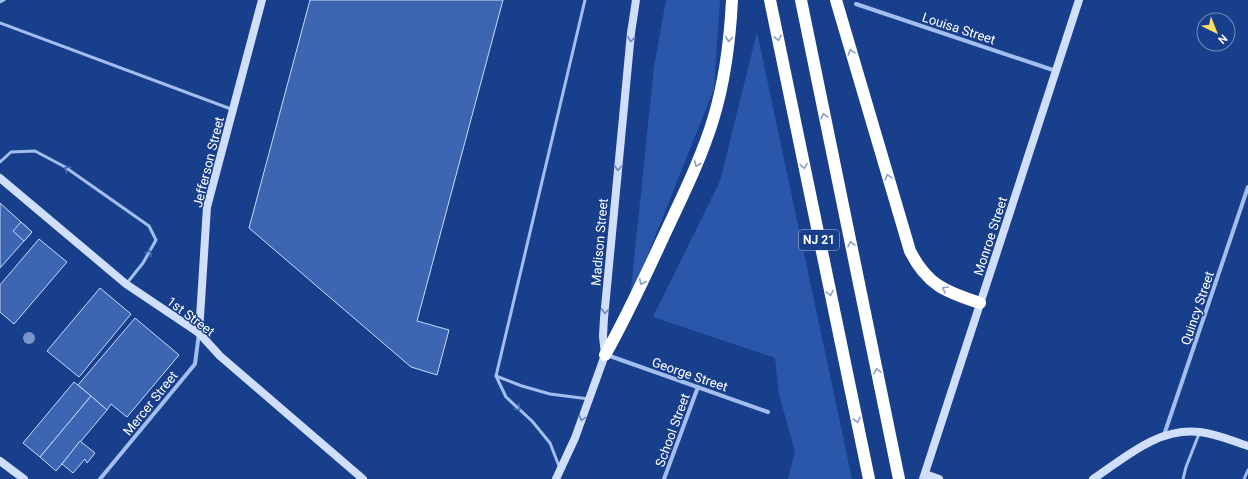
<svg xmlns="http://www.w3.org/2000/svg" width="1248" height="479" viewBox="0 0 1248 479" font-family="Roboto,sans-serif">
<rect width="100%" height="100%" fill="#183f8c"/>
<g fill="#2a57aa">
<polygon points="666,0 720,0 714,89 630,299 654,67"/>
<polygon points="757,32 852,479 788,479 795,451 779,395 775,358 653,317 720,181"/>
</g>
<g fill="#3c66b2" stroke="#c8dafa">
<polygon points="310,0 503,0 417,321 449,330 437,375 411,367 249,228"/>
<polygon points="0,203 32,232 0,268"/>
<polygon points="21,222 32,232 24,241 13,231"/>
<polygon points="39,239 67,262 14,324 0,312 0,285"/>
<polygon points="100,288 131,314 79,377 47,351"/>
<polygon points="135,318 179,355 127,417 111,404 107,410 78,385"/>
<polygon points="74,382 91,396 40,457 23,443"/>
<polygon points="91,396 107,410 56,471 40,457"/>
<polygon points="80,441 95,453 87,463 85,459 73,473 62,464"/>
</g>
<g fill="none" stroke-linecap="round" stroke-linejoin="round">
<g stroke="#a2bdee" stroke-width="3">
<polyline points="0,2 4,0"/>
<polyline points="0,23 231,109"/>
<polyline points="0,162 11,152 35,151 65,167 149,226 156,240 143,263 127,283"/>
<polyline points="496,376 522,386 550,394 589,399"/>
<polyline points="559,466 550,443 532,421 506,397 496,376 585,0"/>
<polyline points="1183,479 1186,467 1199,434"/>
<polyline points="1244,479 1248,470"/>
</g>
<g stroke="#a2bdee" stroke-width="4">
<polyline points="856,4 1056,71"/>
<polyline points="607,355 768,412"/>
<polyline points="1164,435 1248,187"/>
<polyline points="100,479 195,364 199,333"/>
<polyline points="664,479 698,387"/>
</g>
<g stroke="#cfdefa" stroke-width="8">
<polyline points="0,178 126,284 199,333 220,356 363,479"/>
<polyline points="199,333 207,207 262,0"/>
<polyline points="0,461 24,479"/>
<polyline points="925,474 939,479"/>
<polyline points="556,479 575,438 605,355 603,336 604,318 631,33 636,0"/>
<polyline points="923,479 1079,0"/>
<path d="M1093,479C1126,457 1158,427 1200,432C1217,434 1233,441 1248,446"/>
</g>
<g stroke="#fff" stroke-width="12">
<polyline points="770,0 869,479"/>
<polyline points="801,0 899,479"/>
<path d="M836,0L910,251C927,285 946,292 980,303"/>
<path d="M605,355C626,318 644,279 662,240C680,201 700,162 713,120C725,81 730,40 732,0"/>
</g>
</g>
<circle fill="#7994c8" cx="29" cy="338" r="6"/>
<defs><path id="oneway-chevron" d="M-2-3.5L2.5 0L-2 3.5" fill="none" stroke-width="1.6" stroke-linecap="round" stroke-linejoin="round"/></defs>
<g stroke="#8c9fc6">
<use href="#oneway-chevron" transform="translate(778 38) rotate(78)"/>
<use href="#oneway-chevron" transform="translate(729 39) rotate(95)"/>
<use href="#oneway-chevron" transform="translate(851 52) rotate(-106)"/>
<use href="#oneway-chevron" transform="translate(824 116) rotate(-102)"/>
<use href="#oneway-chevron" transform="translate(697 164) rotate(113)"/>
<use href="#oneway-chevron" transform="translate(804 166) rotate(78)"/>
<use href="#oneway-chevron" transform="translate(888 177) rotate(-106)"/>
<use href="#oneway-chevron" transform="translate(851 244) rotate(-102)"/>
<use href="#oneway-chevron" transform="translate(642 282) rotate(115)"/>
<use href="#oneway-chevron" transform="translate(945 289) rotate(-150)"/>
<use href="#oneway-chevron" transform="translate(830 293) rotate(78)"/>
<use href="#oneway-chevron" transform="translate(877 371) rotate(-102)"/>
<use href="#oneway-chevron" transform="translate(857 420) rotate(78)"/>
</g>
<g stroke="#6a87be">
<use href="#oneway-chevron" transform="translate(631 39) rotate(96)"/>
<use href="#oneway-chevron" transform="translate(618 168) rotate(95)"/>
<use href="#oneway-chevron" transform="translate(605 311) rotate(95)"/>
<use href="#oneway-chevron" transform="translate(582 418) rotate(110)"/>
</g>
<g stroke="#486bae">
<use href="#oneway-chevron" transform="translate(67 169) rotate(-147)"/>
<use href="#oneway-chevron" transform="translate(149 253) rotate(-60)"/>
<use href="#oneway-chevron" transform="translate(518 408) rotate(43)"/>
</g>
<g text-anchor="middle" stroke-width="3" stroke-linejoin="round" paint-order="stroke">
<rect fill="#183f8c" stroke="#bac5dc" stroke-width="1" x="799" y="230" width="40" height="20" rx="3"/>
<g font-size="12" font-weight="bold" fill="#fff">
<text x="819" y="244">NJ 21</text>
</g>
<g font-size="13" fill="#fff" stroke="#183f8c">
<text transform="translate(959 28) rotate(18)" y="5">Louisa Street</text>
<text transform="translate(208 162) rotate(-76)" y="5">Jefferson Street</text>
<text transform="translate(990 236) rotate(-72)" y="5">Monroe Street</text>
<text transform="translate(599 242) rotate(-85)" y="5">Madison Street</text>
<text transform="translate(1197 308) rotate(-71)" y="5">Quincy Street</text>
<text transform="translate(191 316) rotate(37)" y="5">1st Street</text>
<text transform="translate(690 374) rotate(19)" y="5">George Street</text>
<text transform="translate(150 403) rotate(-51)" y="5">Mercer Street</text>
<text transform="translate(672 430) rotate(-70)" y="5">School Street</text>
</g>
</g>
<g transform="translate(1216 32) rotate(137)"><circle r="19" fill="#183f8c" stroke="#748cba"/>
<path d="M0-3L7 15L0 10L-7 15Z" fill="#ffe060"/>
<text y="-6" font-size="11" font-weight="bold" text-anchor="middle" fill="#ffffff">N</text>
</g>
</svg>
